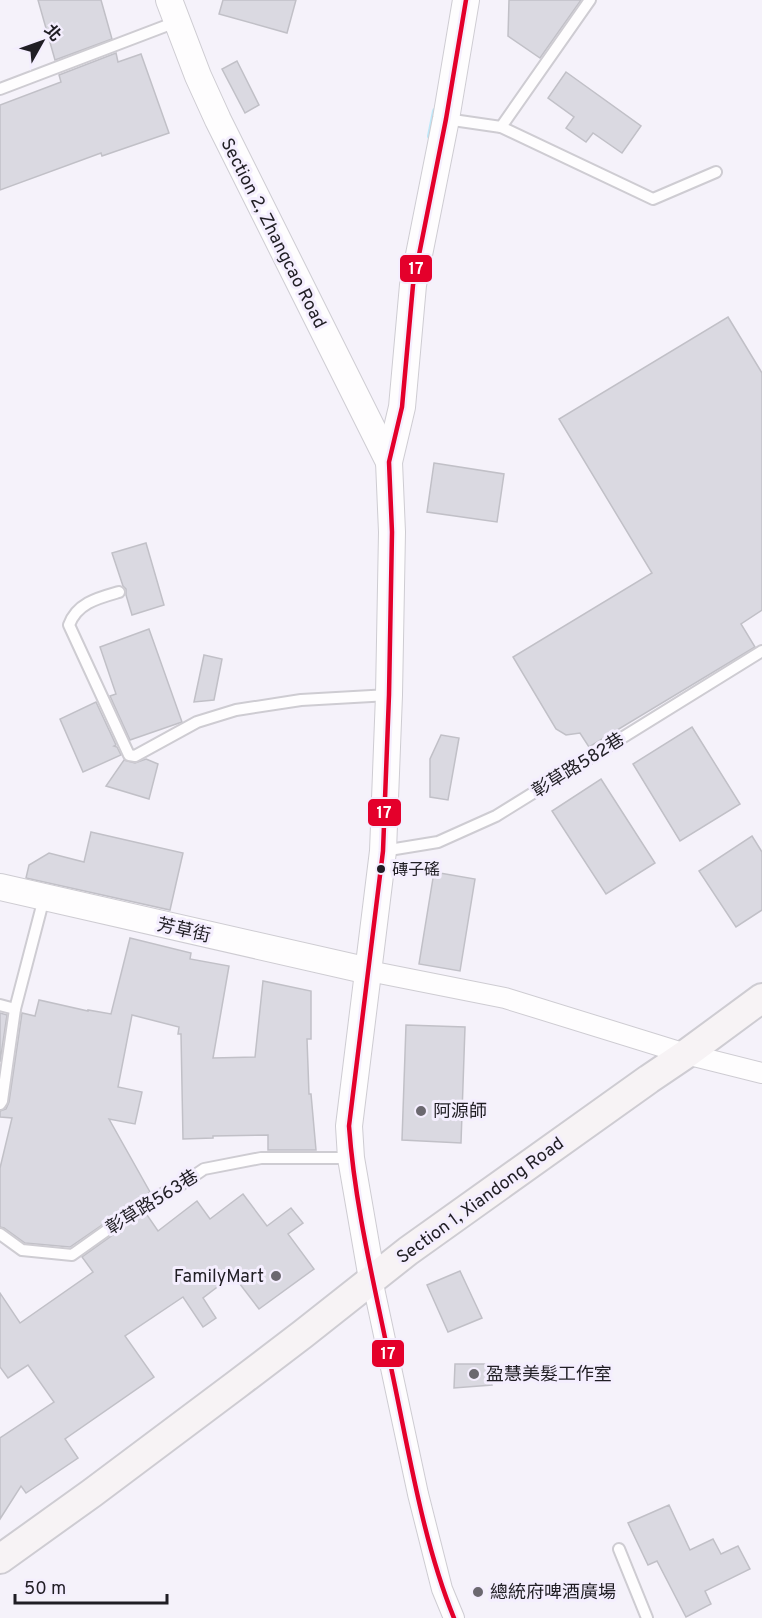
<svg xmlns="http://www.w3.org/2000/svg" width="762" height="1618" viewBox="0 0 762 1618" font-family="Overpass,'Noto Sans TC',sans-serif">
<rect width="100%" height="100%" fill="#f5f2fa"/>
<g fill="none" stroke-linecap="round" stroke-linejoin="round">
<polyline stroke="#bde8f9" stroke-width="6" points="430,136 435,111"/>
</g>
<g fill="#dad9e1" stroke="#c1c0c7" stroke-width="1.5">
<polygon points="38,0 101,0 112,39 55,60"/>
<polygon points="223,0 296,0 287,33 219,14"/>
<polygon points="509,0 581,0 540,58 508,36"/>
<polygon points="116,53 118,62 141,54 169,133 102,156 101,153 0,190 0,105 61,82 59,75"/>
<polygon points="237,61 259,105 245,113 222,69"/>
<polygon points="566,72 641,126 622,153 593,133 586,142 566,128 574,117 548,98"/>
<polygon points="728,317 762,373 762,610 741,624 755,647 589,747 580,733 566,735 556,729 513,657 652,573 559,419"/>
<polygon points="434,463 504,474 497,522 427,512"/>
<polygon points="146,543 164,605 132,615 126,595 126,589 123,586 112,553"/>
<polygon points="149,629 182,722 130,740 110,696 116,694 100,647"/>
<polygon points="204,655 222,659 214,700 194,702"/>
<polygon points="96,702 116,745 114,746 117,747 121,755 83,772 60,719"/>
<polygon points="692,727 740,804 680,841 633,764"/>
<polygon points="441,735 459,738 448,800 430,797 430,759"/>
<polygon points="146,759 158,764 149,799 106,786 124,760 135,763"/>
<polygon points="601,779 655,863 606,894 552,811"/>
<polygon points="91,832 183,853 170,910 26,878 29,865 49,853 84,862"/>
<polygon points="752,836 762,852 762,910 736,927 699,871"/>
<polygon points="434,872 475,879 460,971 419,964"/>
<polygon points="130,938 191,953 190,959 229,966 213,1058 255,1057 263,981 311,991 311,1039 307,1039 309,1094 311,1094 316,1150 268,1150 268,1135 213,1136 213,1138 183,1139 181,1034 178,1034 179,1027 132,1015 118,1087 142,1092 135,1124 109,1119 150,1192 70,1247 25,1243 4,1228 0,1227 0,1168 12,1118 0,1117 0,1111 6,1109 9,1102 22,1013 35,1016 39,1000 88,1011 88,1010 111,1014"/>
<polygon points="0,1013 7,1015 0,1062"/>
<polygon points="406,1025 465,1027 461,1143 402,1140"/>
<polygon points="243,1194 267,1226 291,1208 303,1223 288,1234 314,1269 259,1309 233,1275 203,1298 216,1318 203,1327 183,1297 125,1336 154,1377 65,1439 78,1458 26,1493 21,1486 0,1519 0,1438 54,1402 28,1365 8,1378 0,1367 0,1293 20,1323 93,1272 82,1257 145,1212 158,1231 197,1201 210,1219"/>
<polygon points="460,1271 482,1318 448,1332 427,1285"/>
<polygon points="455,1364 488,1364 492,1385 454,1388"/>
<polygon points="669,1505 690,1550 713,1539 721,1554 738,1546 750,1569 705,1591 711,1604 686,1617 657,1561 648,1565 628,1523"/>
</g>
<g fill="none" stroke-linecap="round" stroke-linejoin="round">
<g stroke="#ceccd2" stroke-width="14">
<g id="service">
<polyline points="0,89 176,22"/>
<polyline points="446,119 501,127 653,199 716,172"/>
<polyline points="501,127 590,0"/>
<path d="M119,592C98,598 77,603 69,625L129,755L135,756L197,722L236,710L301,700L389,695"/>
<polyline points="383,851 438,842 496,816 762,651"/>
<polyline points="0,1005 15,1009"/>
<polyline points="0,1104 2,1101 15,1009 44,898"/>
<polyline points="0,1234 22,1250 72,1255 148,1201 182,1184 204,1169 261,1158 351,1158"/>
<polyline points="619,1549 647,1618"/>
</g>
</g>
<g stroke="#ceccd2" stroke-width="22">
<g id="minor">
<polyline points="369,971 505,998 686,1054 762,1073"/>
<polyline points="372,1279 418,1494 442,1589 454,1618"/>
</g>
</g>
<g stroke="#ceccd2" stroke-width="28">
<g id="tertiary">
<polyline points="169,0 198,76 218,120 389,462"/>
<polyline points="0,887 369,971"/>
<polyline points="372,1279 351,1158 349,1126 383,851 389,695 392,532 389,462 402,407 413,285 446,119 466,0"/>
</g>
</g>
<g stroke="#ceccd2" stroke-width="32">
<polyline id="secondary" points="0,1559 92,1493 236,1385 303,1334 408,1251 649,1079 686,1054 762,998"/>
</g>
<use href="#service" stroke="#fefdfe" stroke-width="10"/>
<use href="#minor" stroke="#fefdfe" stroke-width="20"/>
<use href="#tertiary" stroke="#fefdfe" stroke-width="26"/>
<use href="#secondary" stroke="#f7f3f5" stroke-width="28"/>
<g stroke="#f4eefe" stroke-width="9">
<path id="bus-1" d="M454,1618C423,1542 409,1452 392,1372C376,1291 355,1209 349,1126L383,851L389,695L392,532L389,462L402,407L413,285L446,119L466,0"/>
</g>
<use href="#bus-1" stroke="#e4002b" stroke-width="4.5"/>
</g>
<circle fill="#201e24" stroke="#f4eefe" stroke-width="2" cx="381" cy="869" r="5"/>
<g fill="#6b686f" stroke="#f4eefe" stroke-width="2">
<circle cx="421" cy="1111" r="6"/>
<circle cx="276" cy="1276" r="6"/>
<circle cx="474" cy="1374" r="6"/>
<circle cx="478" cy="1592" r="6"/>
</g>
<g text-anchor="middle" stroke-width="6" stroke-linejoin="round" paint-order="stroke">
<g font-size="16" fill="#201e24" stroke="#f4eefe" text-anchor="start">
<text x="392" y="875">磚子磘</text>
</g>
<g font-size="18" fill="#201e24" stroke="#f4eefe">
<text transform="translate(274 233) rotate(63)" y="6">Section 2, Zhangcao Road</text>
<text transform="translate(578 765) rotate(-32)" y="6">彰草路582巷</text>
<text transform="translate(184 930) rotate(13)" y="6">芳草街</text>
<text transform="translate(480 1200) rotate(-36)" y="6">Section 1, Xiandong Road</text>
<text transform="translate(152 1202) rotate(-32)" y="6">彰草路563巷</text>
</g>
<g font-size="18" fill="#201e24" stroke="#f4eefe" text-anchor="start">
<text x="433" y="1117">阿源師</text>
<text x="264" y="1282" text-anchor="end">FamilyMart</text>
<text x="486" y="1380">盈慧美髮工作室</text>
<text x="490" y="1598">總統府啤酒廣場</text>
</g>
</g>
<g stroke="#f4eefe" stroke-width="2">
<rect x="399" y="254" width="34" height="29" rx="6" fill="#e4002b"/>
<rect x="367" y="798" width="35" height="29" rx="6" fill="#e4002b"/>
<rect x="371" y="1339" width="34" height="29" rx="6" fill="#e4002b"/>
</g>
<g font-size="16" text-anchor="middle" font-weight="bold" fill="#fff">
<text x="416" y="274">17</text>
<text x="384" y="818">17</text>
<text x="388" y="1359">17</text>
</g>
<g transform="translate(42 42) rotate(50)" stroke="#f4eefe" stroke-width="4.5" paint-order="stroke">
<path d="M0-4.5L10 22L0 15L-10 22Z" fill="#201e24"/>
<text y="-9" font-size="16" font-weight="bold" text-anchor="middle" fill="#201e24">北</text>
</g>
<path d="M15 1594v9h152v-9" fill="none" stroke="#201e24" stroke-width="3"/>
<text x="24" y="1594" font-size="18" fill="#201e24" stroke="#f4eefe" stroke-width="4.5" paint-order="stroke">50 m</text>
</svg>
